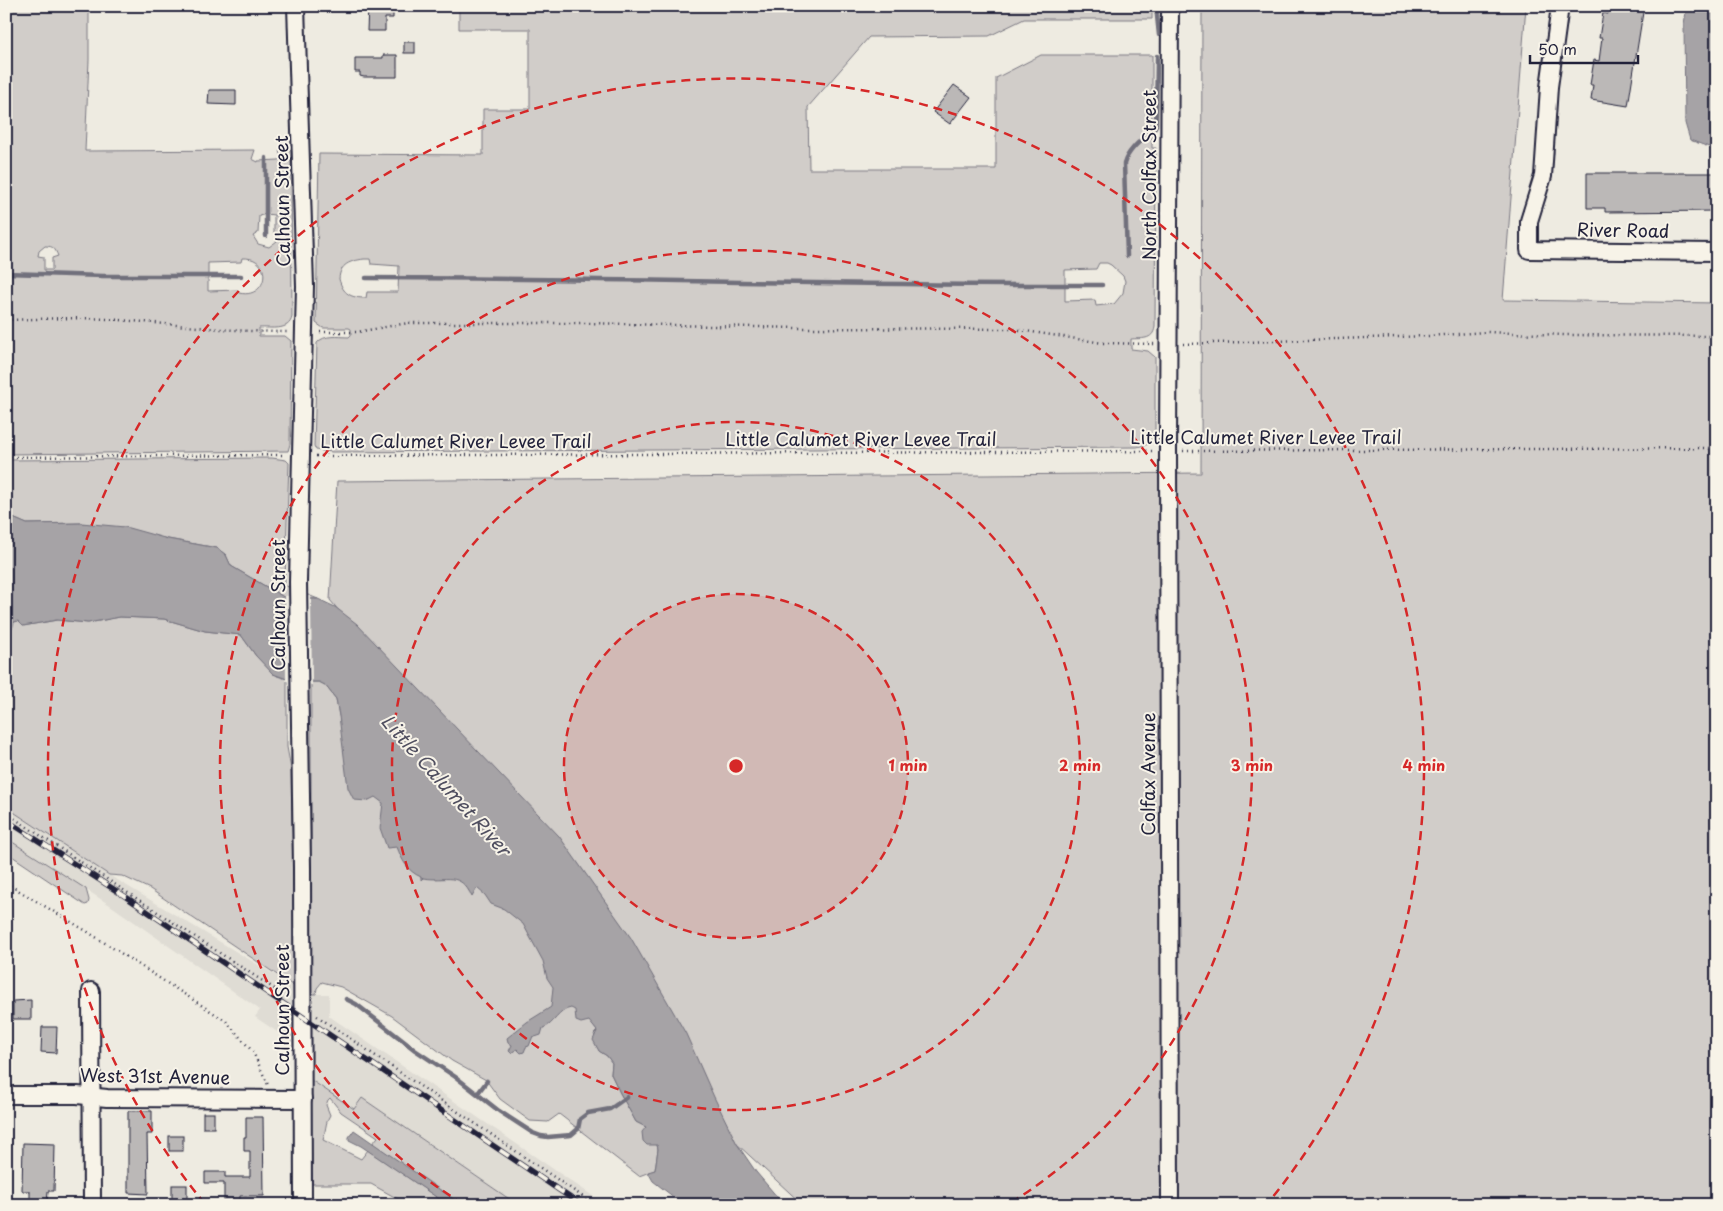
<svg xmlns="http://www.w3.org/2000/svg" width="1723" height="1211" viewBox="0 0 1723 1211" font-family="'Playpen Sans',sans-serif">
<rect width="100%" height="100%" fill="#eeebe1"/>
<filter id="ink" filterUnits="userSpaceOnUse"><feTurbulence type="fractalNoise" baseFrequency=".02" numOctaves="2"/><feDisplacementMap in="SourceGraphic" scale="10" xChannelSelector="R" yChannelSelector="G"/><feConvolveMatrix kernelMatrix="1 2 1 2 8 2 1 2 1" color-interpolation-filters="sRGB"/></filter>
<g filter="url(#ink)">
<g fill="#dfdcd4">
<polygon points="6,807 109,875 295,987 295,1044 255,1017 260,1010 110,905 6,838"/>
<polygon points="311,994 329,994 329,1016 606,1205 518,1205 362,1098 354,1109 311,1080"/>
</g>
<g fill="#d1cdc9" stroke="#7a7882" fill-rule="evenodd">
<path d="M6,6H89V60L85,151L255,150L252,159L258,162V161L279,160L281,158L279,150H291L292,317C289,332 270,327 259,328V336H285L291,341L290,444L288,451L6,454ZM266,214L274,215V233L279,234L277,241L269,247L258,244L253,236L258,233L259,216ZM45,246C54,246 55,249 58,256L52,258V270H44V257L38,256L39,251ZM242,258C274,256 269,300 239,293L238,290L208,291V263L241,262Z"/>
<path d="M459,6H1152V19H1024L989,36L869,37L808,107L809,169H996V78L1041,55H1152V148H1156L1155,327C1153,341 1141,338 1131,339V349L1148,351L1155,357V438L1149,444L1137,447L332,452L316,450L314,446L317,343C324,334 339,337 349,337L351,335V329L349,328H323L316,323L319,154L483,155V109H530V29H459ZM364,259H370L371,264L399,266L398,292H367L366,298C351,298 343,294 339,279C340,264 350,261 364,259ZM1099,263H1107L1111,265L1123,276L1125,281L1123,293L1114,304L1096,306L1095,300L1065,301V270L1096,269Z"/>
<polygon points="1202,6 1526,6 1503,300 1717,303 1717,1205 803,1205 737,1144 582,902 330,600 337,481 1201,473"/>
<polygon points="272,458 286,460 289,463 285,582 286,586 318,599 287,599 231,566 226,555 217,548 81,523 27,524 6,515 6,460"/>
<polygon points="120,617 164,619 205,631 241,635 256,656 277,676 287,679 287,747 291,769 295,987 150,889 122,876 109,875 6,807 6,632 12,629 14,622 18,621 23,626 57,620 88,623"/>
<polygon points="311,682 319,682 325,685 336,699 339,716 386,796 423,877 444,861 519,914 597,1031 594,1034 599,1051 607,1056 612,1063 611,1074 620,1093 636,1122 646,1127 657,1145 658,1149 655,1170 639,1176 559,1114 548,1122 530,1121 500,1099 486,1080 452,1061 392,1016 341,987 322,982 317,988 316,994 311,994"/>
<polygon points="6,838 86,889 89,900 88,904 85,905 6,852"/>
<path d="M311,1080L354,1109L362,1098L518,1205H462L372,1144L378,1137L341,1112L330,1098L328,1100L326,1105L330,1115C325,1123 326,1131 323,1140L361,1159L368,1150L448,1205H409L371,1184H312Z"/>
</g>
<g fill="#a6a3a6" stroke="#716f7b">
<polygon points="1687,6 1717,6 1717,150 1690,140 1685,123 1684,24"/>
<path d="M6,515L27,524L81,523L125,527L168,539L217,548L226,555L231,566L287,599H318L335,607L357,624L559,836L631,938L686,1034L714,1097L737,1144L756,1172L784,1205H684L653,1181L648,1172L655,1170L658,1149L657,1145H647L643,1141L642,1132L646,1127L636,1122L620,1093L611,1074L612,1063L607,1056L599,1051L593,1040L597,1031L589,1021L581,1023L576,1021L575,1010L571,1008C558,1010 554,1025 543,1028L541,1035L535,1037L533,1036L529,1046L526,1047L524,1052L521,1053L517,1049L511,1053L509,1051L512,1045L508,1042L507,1038L527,1022L551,1007L553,987L547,978L543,961L523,924L504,909L491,904L485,895L477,888L472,897C460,870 446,882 423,878L421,880V877C407,871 402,860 397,847L387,848L380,828L383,803L375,797L367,801L354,800L348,788L339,716L336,699L325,685L319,682H311L287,679L273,674L256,656L241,635L205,631L164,619L120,617L88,623L57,620L23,626L18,621L14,622L12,629L6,632Z"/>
<polygon points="354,1130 462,1205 448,1205 361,1146 349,1140 349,1137"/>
</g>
<polygon fill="#eeebe1" points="285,595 287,596 311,596 312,685 286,681"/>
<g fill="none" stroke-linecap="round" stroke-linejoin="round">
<g stroke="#716f7b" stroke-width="4.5">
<polyline points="1156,6 1159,35"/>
<polyline points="266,236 266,158"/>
<path d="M1127,256L1124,164C1128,149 1143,139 1154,129L1156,125L1157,56"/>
<polyline points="6,273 103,276 241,276"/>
<path d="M366,278C611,278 856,286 1102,285"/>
<polyline points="346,999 356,1004 415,1050 457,1078 499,1111 533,1133 541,1136 548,1137 571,1135 578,1129 580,1119 588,1113 610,1109 627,1097"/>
<polyline points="478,1093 487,1081"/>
</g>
</g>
<g fill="#bbb8b7" stroke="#22223b">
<polygon points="368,6 393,6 393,18 385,18 385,31 367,31"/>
<polygon points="1609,6 1644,6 1628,106 1591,100 1593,85 1590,85 1594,60 1599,61 1602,38 1599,38 1603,13 1608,14"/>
<rect x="404" y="42" width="11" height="11"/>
<polygon points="383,55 397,55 397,77 364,77 360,76 360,72 355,72 355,58 383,58"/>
<polygon points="954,85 971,97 950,124 933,112"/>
<polygon points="209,90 236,90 236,105 208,104"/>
<polygon points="1587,173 1717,173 1717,211 1605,212 1605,208 1587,208"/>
<polygon points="31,1000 31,1019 13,1019 13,1001"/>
<polygon points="42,1027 57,1027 56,1053 41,1052"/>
<polygon points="128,1111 152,1111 152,1134 147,1134 148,1194 128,1193"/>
<rect x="203" y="1113" width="11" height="15"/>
<polygon points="246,1117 263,1117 264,1196 240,1196 240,1205 224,1205 224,1183 205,1183 205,1172 225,1172 225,1177 250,1177 250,1151 244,1151 244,1137 246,1137"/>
<rect x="169" y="1136" width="14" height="15"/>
<polygon points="23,1143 55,1144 54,1191 48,1191 47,1205 30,1205 30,1191 22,1191"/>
<rect x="172" y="1185" width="15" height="14"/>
</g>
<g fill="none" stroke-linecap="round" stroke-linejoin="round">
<g stroke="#22223b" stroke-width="20">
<g id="minor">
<polyline points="296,6 305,286 298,582 302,868 303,1205"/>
<polyline points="1170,6 1168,451 1170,1205"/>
<polyline points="1560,6 1549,87 1543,176 1529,221 1529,250 1717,252"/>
<polyline points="91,991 92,1205"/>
<polyline points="6,1095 77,1095 107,1098 303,1099"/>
</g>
</g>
<g stroke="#22223b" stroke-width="2.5" stroke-dasharray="1 4" stroke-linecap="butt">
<path d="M6,320C40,319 72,317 106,319C167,323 228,332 289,332"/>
<polyline points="320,332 357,332 408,323 585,323 798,328 1013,329 1103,343 1155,344"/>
<polyline points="1183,344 1428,336 1486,332 1564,335 1717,336"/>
<polyline points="1183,451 1717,448"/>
<polyline points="316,456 1153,451"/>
<polyline points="6,457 285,455"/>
<polyline points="6,813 287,997"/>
<polyline points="6,883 88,932 226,1021 253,1052 268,1085"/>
<polyline points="317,1016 595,1205"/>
</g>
<use href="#minor" stroke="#f7f3e8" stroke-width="16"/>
<g stroke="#22223b" stroke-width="5.5">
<polyline id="rail" points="6,820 126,897 581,1205"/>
</g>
<use href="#rail" stroke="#f7f3e8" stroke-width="4" stroke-dasharray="11" stroke-linecap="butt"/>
</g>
</g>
<circle cx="736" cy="766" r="172" fill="#d62828" fill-opacity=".12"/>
<g fill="none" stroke="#d62828" stroke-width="2.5" stroke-dasharray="9 6">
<circle cx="736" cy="766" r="172"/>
<circle cx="736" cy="766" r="344"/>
<path d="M463 1204A516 516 0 1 1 1009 1204"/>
<path d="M205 1204A688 688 0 1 1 1267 1204"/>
</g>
<g text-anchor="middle" stroke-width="4" stroke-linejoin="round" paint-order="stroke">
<g font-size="18" fill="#22223b" stroke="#f7f3e8">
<text transform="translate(1150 175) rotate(-90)" y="6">North Colfax Street</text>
<text transform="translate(283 201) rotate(-91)" y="6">Calhoun Street</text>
<text transform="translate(1623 231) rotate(1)" y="6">River Road</text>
<text x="1266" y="444">Little Calumet River Levee Trail</text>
<text x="861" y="446">Little Calumet River Levee Trail</text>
<text x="456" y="448">Little Calumet River Levee Trail</text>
<text transform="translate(279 605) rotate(-90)" y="6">Calhoun Street</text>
<text transform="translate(1149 774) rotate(-90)" y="6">Colfax Avenue</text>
<text transform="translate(283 1010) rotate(-90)" y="6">Calhoun Street</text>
<text transform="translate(155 1077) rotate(1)" y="6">West 31st Avenue</text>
</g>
<g font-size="19" font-style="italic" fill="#504f60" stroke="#f7f3e8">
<text transform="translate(446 785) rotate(48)" y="7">Little Calumet River</text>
</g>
</g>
<circle cx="736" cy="766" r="8" fill="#d62828" stroke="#f7f3e8" stroke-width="2.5"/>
<g font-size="15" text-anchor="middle" font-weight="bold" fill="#d62828" stroke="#f7f3e8" stroke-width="4" stroke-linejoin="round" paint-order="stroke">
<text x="908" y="771">1 min</text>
<text x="1080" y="771">2 min</text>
<text x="1252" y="771">3 min</text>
<text x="1424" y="771">4 min</text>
</g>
<rect width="1723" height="1211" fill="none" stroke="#f7f3e8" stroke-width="25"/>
<rect x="12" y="12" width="1698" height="1186" fill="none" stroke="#22223b" stroke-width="2" filter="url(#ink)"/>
<path d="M1530 55v8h108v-8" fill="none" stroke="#22223b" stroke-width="2.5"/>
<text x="1538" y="55" font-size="15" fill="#22223b" stroke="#f7f3e8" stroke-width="4" paint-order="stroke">50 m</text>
</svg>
